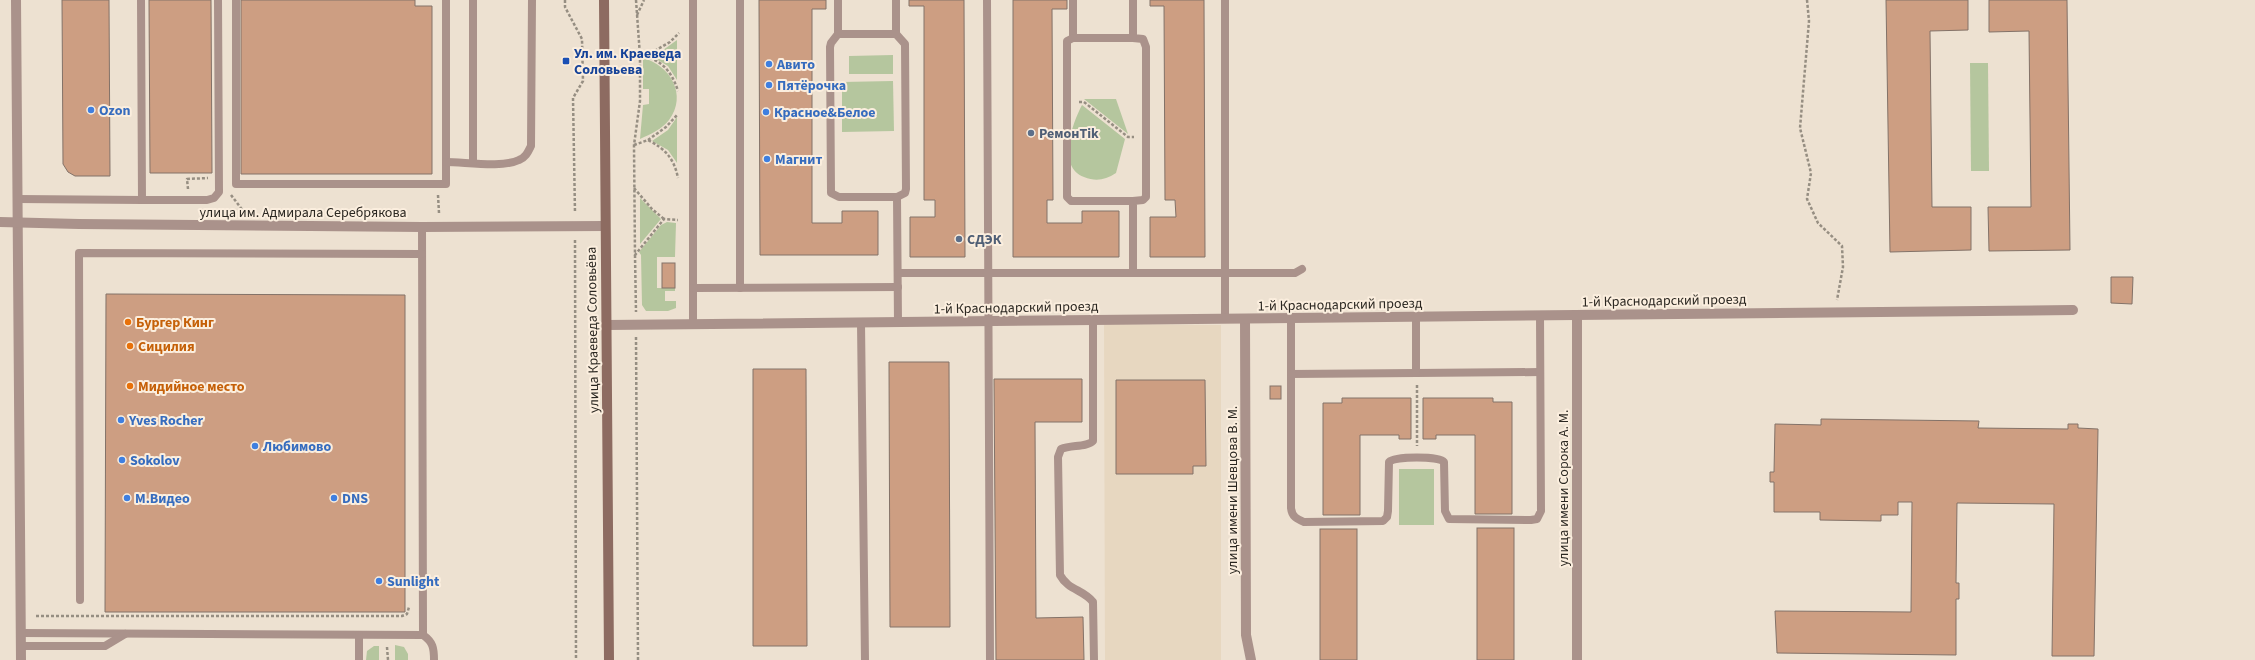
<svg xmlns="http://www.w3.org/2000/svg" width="2255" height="660" viewBox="0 0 2255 660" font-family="'Source Sans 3',sans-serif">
<rect width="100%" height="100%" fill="#ede1d1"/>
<polygon fill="#e7d7c0" points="1104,324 1221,325 1221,660 1105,660"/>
<g fill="#b5c69e">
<polygon points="677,40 677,80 668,66 651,56 659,53"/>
<polygon points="893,55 893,74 849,74 849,56"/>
<path d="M643,58C670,65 688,95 669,120C662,129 651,134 640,139L643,105L649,104V89H643Z"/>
<polygon points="1970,63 1988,63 1989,171 1971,171"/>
<polygon points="893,81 894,131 842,132 842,82"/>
<polygon points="1084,99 1116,99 1128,134"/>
<path d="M1082,105L1125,139L1116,173C1105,180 1096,182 1084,177C1057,167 1072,124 1082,105Z"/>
<polygon points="677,117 677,163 668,150 652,141 668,130"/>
<polygon points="640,198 661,219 640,244"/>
<polygon points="667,222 676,223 675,257 657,257 657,288 675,288 675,291 665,291 665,301 676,301 676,308 668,311 646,311 642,305 641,255 639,252 661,225"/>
<rect x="1399" y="469" width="35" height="56"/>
<polygon points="395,645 404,647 408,654 408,660 395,660"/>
<polygon points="374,646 379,646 379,660 366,660 367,651"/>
</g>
<g fill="#cd9e82" stroke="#837268">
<polygon points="62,0 109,0 110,176 75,176 68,172 63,164"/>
<polygon points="149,0 211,0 212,173 150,173"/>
<polygon points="241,0 415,0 415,6 432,6 432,174 241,174"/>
<polygon points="759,0 826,0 826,9 812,9 812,223 842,223 842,211 878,211 878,255 760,255"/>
<polygon points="909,0 964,0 965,257 910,257 910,217 935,217 935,200 924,200 924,6 909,6"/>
<polygon points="1013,0 1067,0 1067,9 1052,9 1053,200 1047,200 1047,223 1082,223 1082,211 1119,211 1119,257 1013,257"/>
<polygon points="1150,0 1204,0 1205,257 1150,257 1150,217 1176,217 1175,200 1165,200 1164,6 1150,6"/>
<polygon points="1886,0 1968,0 1968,30 1930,31 1932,207 1971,207 1971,250 1890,252"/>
<polygon points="1989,0 2067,0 2070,250 1989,251 1988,207 2031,207 2029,31 1989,32"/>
<rect x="662" y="263" width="13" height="25"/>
<polygon points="2111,277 2133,277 2132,304 2111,303"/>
<polygon points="106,294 405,295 405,612 105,612"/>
<polygon points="889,362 949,362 950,627 890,627"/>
<polygon points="753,369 806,369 807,646 753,646"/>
<polygon points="994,379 1082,379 1082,422 1035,422 1036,618 1083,617 1084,660 996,660"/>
<polygon points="1116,380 1205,380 1206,466 1193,466 1193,474 1116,474"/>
<rect x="1270" y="386" width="11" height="13"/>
<polygon points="1342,398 1411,398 1411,439 1399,439 1399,435 1360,435 1360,515 1323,515 1323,403 1342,403"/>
<polygon points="1423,398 1493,398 1493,402 1512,402 1512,514 1475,514 1475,435 1436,435 1436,439 1423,439"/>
<polygon points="1821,419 1979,421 1978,428 2068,429 2068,424 2078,424 2078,428 2098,429 2094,656 2052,656 2054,504 1957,503 1956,583 1959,583 1959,599 1956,599 1956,655 1777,653 1775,611 1911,612 1912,502 1898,502 1898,515 1881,515 1881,521 1820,520 1820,512 1774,512 1774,482 1770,482 1770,472 1774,472 1775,424 1821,425"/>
<rect x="1477" y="528" width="37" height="132"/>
<rect x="1320" y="529" width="37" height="131"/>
</g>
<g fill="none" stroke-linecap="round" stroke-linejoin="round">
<g stroke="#968e82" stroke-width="2.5" stroke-dasharray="3 2" stroke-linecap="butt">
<polyline points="565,0 565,7 582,39 583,81 573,98 575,213"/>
<polyline points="636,0 640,56 640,101 634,145 635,255 664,219 678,220"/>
<polyline points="1807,0 1809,21 1800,128 1811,173 1807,199 1818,223 1842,246 1843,267 1837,300"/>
<polyline points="637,15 644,0"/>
<path d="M640,56C661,58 672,72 678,91"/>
<polyline points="646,56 670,42 679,33"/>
<polyline points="1079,102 1084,102 1128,137 1134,137"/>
<polyline points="648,140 666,127 678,114"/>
<path d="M634,145L648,140C665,149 674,158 678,178"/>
<polyline points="634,188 652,209 664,219"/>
<polyline points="188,189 187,179 208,178"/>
<polyline points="231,195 244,212"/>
<polyline points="438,195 439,213"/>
<polyline points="575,240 576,660"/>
<polyline points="635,255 636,312"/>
<polyline points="636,337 638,660"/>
<polyline points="1417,385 1417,446"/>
<polyline points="36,616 402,616 407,614 409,607"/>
<polyline points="387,647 388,660"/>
</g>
<g stroke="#aa928b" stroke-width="8">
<polyline points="236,0 236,184 446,184 446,0"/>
<polyline points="693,0 693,325"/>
<polyline points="740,0 740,288"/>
<polyline points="838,0 838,34 831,43 830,47 831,193 839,197 897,197 898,323"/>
<polyline points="896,0 896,34 905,44 906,189 905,193 897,197"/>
<polyline points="987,0 990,660"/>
<polyline points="1073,0 1073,38"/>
<polyline points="1133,0 1133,38 1143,39 1146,47 1146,197 1143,200 1133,201 1133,273"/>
<polyline points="1225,0 1225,319"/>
<polyline points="838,34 896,34"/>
<polyline points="1133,38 1073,38 1067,41 1067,197 1071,201 1133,201"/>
<path d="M446,162C465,162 503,168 519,160C526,157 528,152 531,146L532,0"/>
<polyline points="473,162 473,0"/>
<polyline points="18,199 142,200 141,0"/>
<polyline points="142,200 207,200 214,198 219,192 218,0"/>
<polyline points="422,227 423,635"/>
<polyline points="898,273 1295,273 1302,269"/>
<polyline points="693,288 898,287"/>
<polyline points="1416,317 1416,373 1540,372"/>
<path d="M1291,318V508C1292,517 1297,519 1304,522L1383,521L1387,517L1388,511L1389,462C1395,456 1439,456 1444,462L1445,511L1449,519L1531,520L1537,519L1541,511L1540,316"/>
<path d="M1093,320V441C1087,447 1071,445 1061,449L1058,457L1060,575C1068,590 1084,590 1093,602L1094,660"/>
<polyline points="861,323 865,660"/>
<polyline points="1291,374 1416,373"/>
<polyline points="80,600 79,253 422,254"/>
<path d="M21,633L423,635C433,642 434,648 434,660"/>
<polyline points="21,646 105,646 125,634"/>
<polyline points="359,660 359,635"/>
</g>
<g stroke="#aa928b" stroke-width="10">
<polyline points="16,0 21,660"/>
<polyline points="0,222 79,224 422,227 605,226"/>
<polyline points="1577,315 1577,660"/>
<polyline points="1245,319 1246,635 1251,660"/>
<polyline points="607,325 2073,310"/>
</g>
<polyline stroke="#8d6b61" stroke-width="10" points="604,0 609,660"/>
</g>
<rect fill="#1a4fb4" stroke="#fbeede" stroke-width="1.5" x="562" y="57" width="8" height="8" rx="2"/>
<g fill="#3f7fe0" stroke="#fbeede" stroke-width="1.5">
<circle cx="769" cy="64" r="4"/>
<circle cx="769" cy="85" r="4"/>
<circle cx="91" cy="110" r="4"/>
<circle cx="766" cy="112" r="4"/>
<circle cx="767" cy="159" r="4"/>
<circle cx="121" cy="420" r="4"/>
<circle cx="255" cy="446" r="4"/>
<circle cx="122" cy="460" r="4"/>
<circle cx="127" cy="498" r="4"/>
<circle cx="334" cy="498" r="4"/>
<circle cx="379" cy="581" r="4"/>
</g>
<g fill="#5c6f8a" stroke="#fbeede" stroke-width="1.5">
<circle cx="1031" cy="133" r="4"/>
<circle cx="959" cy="239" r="4"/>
</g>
<g fill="#e8710a" stroke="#fbeede" stroke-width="1.5">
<circle cx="128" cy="322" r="4"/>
<circle cx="130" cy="346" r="4"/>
<circle cx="130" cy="386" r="4"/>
</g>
<g text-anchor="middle" stroke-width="4" stroke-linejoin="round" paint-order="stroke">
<g font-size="14" font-weight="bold" fill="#164399" stroke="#fbeede" text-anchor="start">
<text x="574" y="58">Ул. им. Краеведа<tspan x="574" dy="16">Соловьева</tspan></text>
</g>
<g font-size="14" font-weight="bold" fill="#366cbe" stroke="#fbeede" text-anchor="start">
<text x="777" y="69">Авито</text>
<text x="777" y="90">Пятёрочка</text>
<text x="99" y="115">Ozon</text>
<text x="774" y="117">Красное&amp;Белое</text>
<text x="775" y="164">Магнит</text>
<text x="129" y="425">Yves Rocher</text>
<text x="263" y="451">Любимово</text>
<text x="130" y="465">Sokolov</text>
<text x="135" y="503">М.Видео</text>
<text x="342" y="503">DNS</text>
<text x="387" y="586">Sunlight</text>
</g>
<g font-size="14" font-weight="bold" fill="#4e5e75" stroke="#fbeede" text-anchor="start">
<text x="1039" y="138">РемонTik</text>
<text x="967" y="244">СДЭК</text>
</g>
<g font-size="14" fill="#2b2721" stroke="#fbeede">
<text x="303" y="217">улица им. Адмирала Серебрякова</text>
<text transform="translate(1664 300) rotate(-1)" y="5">1-й Краснодарский проезд</text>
<text transform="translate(1340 304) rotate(-1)" y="5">1-й Краснодарский проезд</text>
<text transform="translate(1016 307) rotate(-1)" y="5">1-й Краснодарский проезд</text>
<text transform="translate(592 330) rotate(-91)" y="5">улица Краеведа Соловьёва</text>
<text transform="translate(1563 488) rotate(-90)" y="5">улица имени Сорока А. М.</text>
<text transform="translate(1232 490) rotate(-90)" y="5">улица имени Шевцова В. М.</text>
</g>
<g font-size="14" font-weight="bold" fill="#c56008" stroke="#fbeede" text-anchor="start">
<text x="136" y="327">Бургер Кинг</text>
<text x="138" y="351">Сицилия</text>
<text x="138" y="391">Мидийное место</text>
</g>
</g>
</svg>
